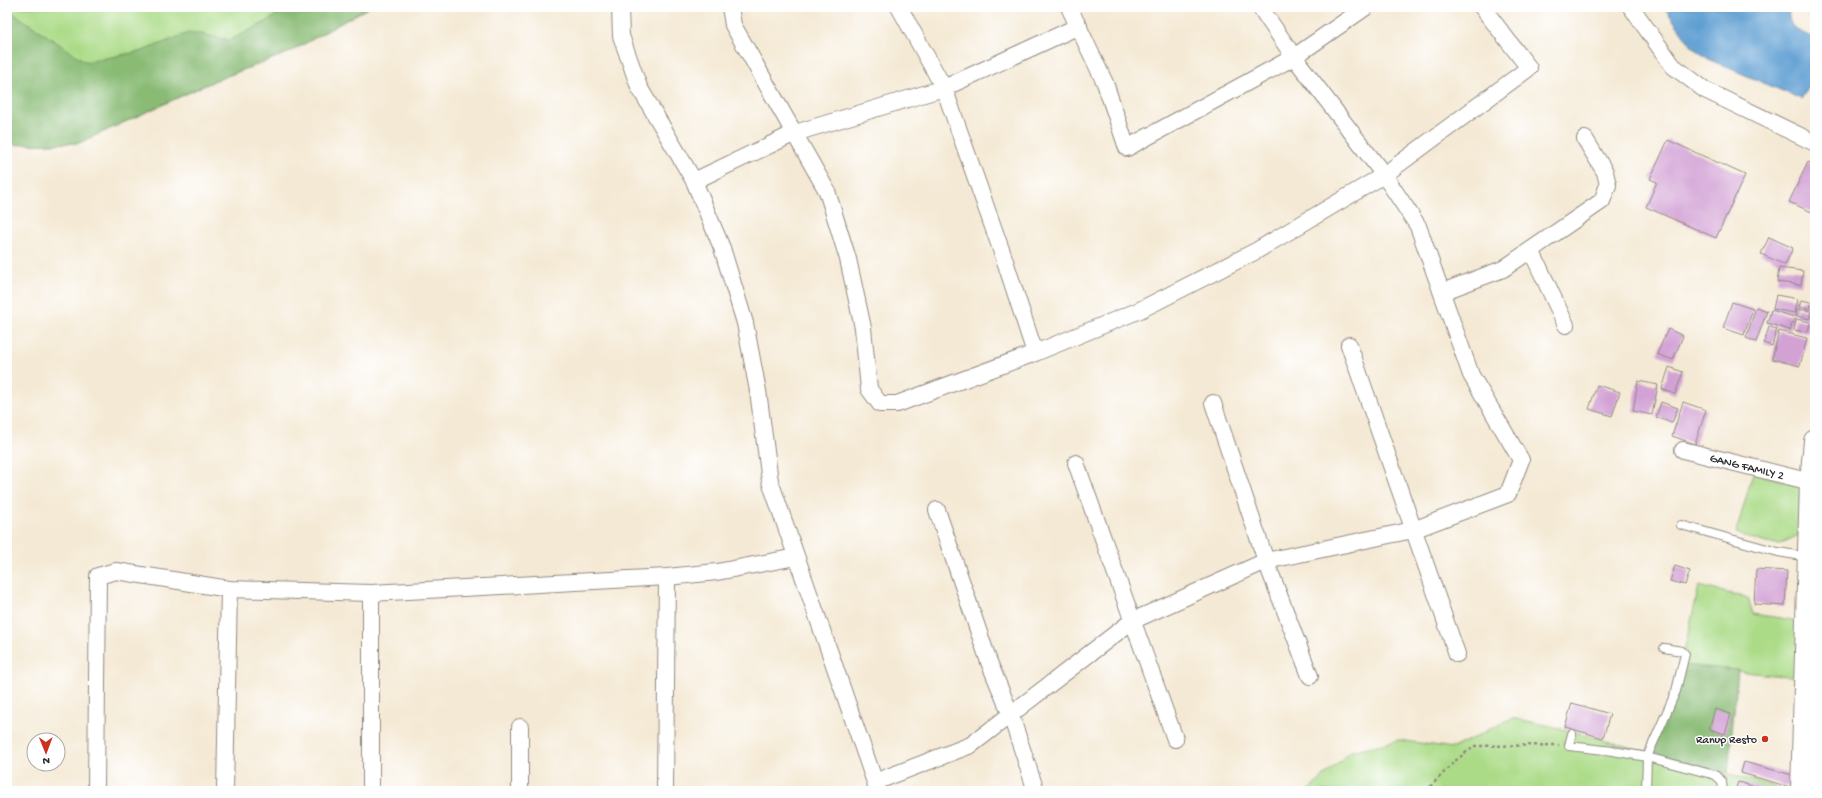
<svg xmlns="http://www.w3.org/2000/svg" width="1822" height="798" viewBox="0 0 1822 798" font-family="'Gochi Hand',sans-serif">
<rect width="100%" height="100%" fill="#fff"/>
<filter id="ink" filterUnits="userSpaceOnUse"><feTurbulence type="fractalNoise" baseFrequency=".025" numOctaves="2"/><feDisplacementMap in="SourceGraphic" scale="8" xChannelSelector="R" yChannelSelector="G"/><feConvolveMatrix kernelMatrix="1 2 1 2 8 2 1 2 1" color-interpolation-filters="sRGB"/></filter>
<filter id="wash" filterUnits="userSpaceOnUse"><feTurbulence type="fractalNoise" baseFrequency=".012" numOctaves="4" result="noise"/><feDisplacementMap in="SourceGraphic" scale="16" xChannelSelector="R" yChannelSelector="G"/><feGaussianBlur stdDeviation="0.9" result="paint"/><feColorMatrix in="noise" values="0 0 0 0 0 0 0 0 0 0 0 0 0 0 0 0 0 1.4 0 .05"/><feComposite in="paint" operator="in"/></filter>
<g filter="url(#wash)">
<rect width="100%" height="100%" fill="#f4e9d4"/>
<g fill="#acdb88" stroke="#6c835a">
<polygon points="7,7 369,7 290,52 214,81 79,143 7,145"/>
<polygon points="1753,473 1802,486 1799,535 1779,544 1766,543 1736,533"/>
<polygon points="1699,586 1748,598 1753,614 1800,621 1800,678 1681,665"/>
<polygon points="1512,718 1551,726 1792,791 1308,791 1351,751 1399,740 1453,748"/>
</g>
<g fill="#89bb74" stroke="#5a7350" fill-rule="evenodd">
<polygon points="288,7 369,7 290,52 214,81 79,143 7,145 7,9 86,62 142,51 191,32 230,40 266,22"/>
<path d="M1681,665L1738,670L1728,774L1647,752L1669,703ZM1715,709L1731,714L1725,734L1709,729Z"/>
</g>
<path fill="#5e9fd2" stroke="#44657e" d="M1664,7H1789C1787,30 1797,29 1815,39V78L1801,99L1710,60L1693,48Z"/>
<g id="blocks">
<g fill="#d3a2d5">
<polygon points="1668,140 1745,175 1716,238 1646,207 1657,182 1650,179"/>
<polygon points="1808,162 1815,165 1814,213 1789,202"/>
<polygon points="1769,237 1793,248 1785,265 1761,254"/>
<polygon points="1779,268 1803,271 1801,285 1777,282"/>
<polygon points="1776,295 1798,299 1795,313 1773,309"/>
<polygon points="1801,300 1811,302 1810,309 1799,307"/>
<polygon points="1732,302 1753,309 1744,335 1723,328"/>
<polygon points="1756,307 1767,311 1756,342 1746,338"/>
<polygon points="1797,309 1811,311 1809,319 1796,316"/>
<polygon points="1771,310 1794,317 1790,330 1767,323"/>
<polygon points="1796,319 1810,322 1808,332 1794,330"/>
<polygon points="1769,327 1777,329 1772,346 1764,343"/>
<polygon points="1668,329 1683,336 1673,360 1657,354"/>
<polygon points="1779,331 1807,338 1800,366 1772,359"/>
<polygon points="1669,367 1683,372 1675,394 1662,389"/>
<polygon points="1638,381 1658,385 1652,415 1633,411"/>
<polygon points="1597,385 1620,392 1612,416 1589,409"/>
<polygon points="1661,402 1678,408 1672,423 1656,417"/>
<polygon points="1683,402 1706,410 1695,444 1672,436"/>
<polygon points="1675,566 1690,571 1685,585 1670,581"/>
<polygon points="1756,569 1787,571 1785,606 1754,604"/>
<polygon points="1572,703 1610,714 1603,738 1565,727"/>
<polygon points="1715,709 1731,714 1725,734 1709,729"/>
<polygon points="1744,762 1796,776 1793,788 1741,773"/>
<polygon points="1738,782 1771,791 1735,791"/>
</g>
</g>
</g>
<g filter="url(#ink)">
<use href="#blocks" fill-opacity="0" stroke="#908a80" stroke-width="1"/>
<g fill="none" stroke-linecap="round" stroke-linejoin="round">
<g stroke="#908a80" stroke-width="10">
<g id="service">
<polyline points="1681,525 1778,552 1808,557"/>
<polyline points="1572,734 1569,746 1613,751 1647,757 1676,691 1685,654 1682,651 1664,648"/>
<polyline points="1646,791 1647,757 1715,775 1722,781 1723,791"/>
</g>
</g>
<g stroke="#908a80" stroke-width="18">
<g id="minor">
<polyline points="620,7 621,36 639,87 694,181 722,248 745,323 758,391 770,481 878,791"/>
<polyline points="730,7 733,25 827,191 848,259 863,328 869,389 880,404 897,404 1035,353 1140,310 1256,251 1384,175 1529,68 1482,7"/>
<polyline points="899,7 944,88 1004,258 1035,353"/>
<polyline points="1069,7 1105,83 1127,148 1294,57 1366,7"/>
<polyline points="1631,7 1673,66 1705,90 1815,143"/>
<polyline points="694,181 795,133 944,88 1079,26"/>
<polyline points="1531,250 1566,325"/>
<polyline points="1442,292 1503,269 1602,201 1608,185 1605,172 1585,139"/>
<polyline points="1349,345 1457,654"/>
<polyline points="1213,403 1266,561 1310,676"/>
<polyline points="1683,450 1811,482"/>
<polyline points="1076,463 1175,739"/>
<polyline points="937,510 989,662 1010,713 1036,791"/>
<polyline points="371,593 371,791"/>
<polyline points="875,782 971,745 1132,621 1266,561 1413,530 1508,494 1521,460 1471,375 1418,226 1384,175 1294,57 1260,7"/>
<polyline points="96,791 98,576 116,571 229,589 371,593 667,577 717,572 796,557"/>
<polyline points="225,791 229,589"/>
<polyline points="520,791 520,727"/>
<polyline points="665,791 667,577"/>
</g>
</g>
<g stroke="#908a80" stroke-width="24">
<polyline id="secondary" points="1802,791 1811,482 1815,441"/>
</g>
<polyline stroke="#908a80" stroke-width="2.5" stroke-dasharray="3 3" stroke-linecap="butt" points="1426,791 1455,761 1474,746 1559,745"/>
<use href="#service" stroke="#fff" stroke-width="8"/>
<use href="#minor" stroke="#fff" stroke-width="16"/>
<use href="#secondary" stroke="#fff" stroke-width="22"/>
</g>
</g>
<circle fill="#c8321e" stroke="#fff" stroke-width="1.5" cx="1765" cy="739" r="4"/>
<g text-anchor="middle" stroke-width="3" stroke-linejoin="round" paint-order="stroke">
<g font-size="12" fill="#2b2b2b" stroke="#fff">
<text transform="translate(1747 466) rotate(14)" y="4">GANG FAMILY 2</text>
</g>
<g font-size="12" fill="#2b2b2b" stroke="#fff" text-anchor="end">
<text x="1757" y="743">Ranup Resto</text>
</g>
</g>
<rect width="1822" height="798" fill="none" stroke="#fff" stroke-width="24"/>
<g transform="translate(46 752) rotate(179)"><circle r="19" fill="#ffffff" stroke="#aaaaaa"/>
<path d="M0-3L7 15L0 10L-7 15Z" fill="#c8321e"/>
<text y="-6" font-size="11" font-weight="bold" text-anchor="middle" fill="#2b2b2b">N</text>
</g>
</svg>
